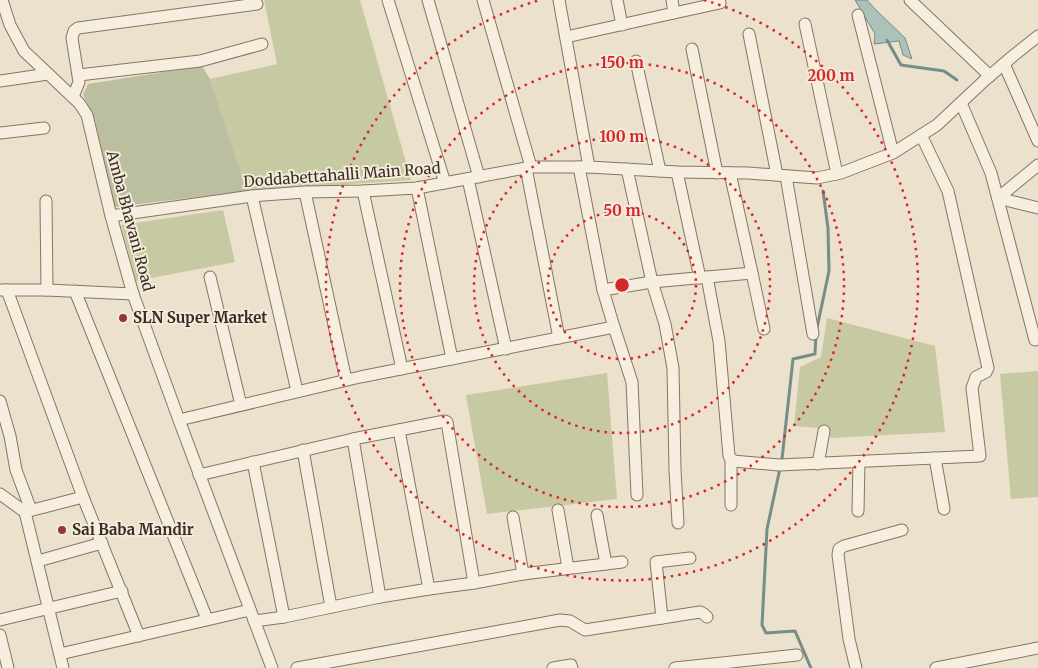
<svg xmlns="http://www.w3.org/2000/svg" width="1038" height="668" viewBox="0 0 1038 668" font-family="Merriweather,serif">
<rect width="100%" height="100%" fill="#ebe1cd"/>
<g fill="#c6c9a1">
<polygon points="264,0 360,0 411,180 247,191 210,79 277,64"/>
<polygon points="223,210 235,262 136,281 121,225"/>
<polygon points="827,318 935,346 945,432 830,438 830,429 794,426 800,367 821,357"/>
<polygon points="1038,371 1038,497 1011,499 1000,374"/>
<polygon points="607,373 617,499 487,514 466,395"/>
</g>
<polygon fill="#bcbf9f" points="202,66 210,79 247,191 114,207 95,120 83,95 88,84"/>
<polygon fill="#acc1ba" stroke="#738f87" points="855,0 867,0 876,10 905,38 912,59 903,55 899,41 874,44 875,34"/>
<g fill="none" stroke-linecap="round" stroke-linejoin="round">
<g stroke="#738f87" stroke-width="3">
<polyline points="887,40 901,65 944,71 957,80"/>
<polyline points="817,328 829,271 828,228 823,191"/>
<polyline points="811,668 795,631 766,633 762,625 767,529 782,459 793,359 815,354 816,335"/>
</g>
<g stroke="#877462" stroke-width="13">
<g id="minor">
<polyline points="2,0 10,25 24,51 79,103 87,115 111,216 133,294 179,420 272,668"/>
<polyline points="388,0 445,183"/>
<polyline points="428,0 479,177"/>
<polyline points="483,0 531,167"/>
<polyline points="559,0 589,167"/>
<polyline points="617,0 622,25"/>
<polyline points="910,0 990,76"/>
<polyline points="674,13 720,3 719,0"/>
<polyline points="858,15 893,153"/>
<polyline points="805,24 837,174"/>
<polyline points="749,34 777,175"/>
<polyline points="566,37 674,13 672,0"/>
<polyline points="692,49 717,173"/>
<polyline points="636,61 660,171"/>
<polyline points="1004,64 1038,141"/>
<polyline points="79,75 200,61 262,44"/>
<polyline points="0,81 48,74"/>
<polyline points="73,97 79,82 72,38 74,31 78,28 257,4"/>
<polyline points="961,103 991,173 1035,340 1038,339"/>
<polyline points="0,133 44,128"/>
<polyline points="526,168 559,338"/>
<polyline points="627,169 652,282 665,324 673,368 675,470 678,523"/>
<polyline points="677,172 700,278"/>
<polyline points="786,176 813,334"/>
<polyline points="468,179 506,349"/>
<polyline points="417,188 452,359"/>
<polyline points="363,191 402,369"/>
<polyline points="305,192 346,380"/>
<polyline points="252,196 297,391"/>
<polyline points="998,198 1038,165"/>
<polyline points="998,198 1038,208"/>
<polyline points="46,201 47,290"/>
<polyline points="111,216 252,196 305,192 363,191 417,188 531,167 589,167 677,172 748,173 817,178 841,173 893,153 937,125 985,80 1013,56 1038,36"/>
<polyline points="752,273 764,329"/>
<polyline points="210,277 241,405"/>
<polyline points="707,277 719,341 729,456 733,461 779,465 980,456 972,388 976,377 986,372 988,368 948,191 921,135"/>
<polyline points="0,290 47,290 133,294"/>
<polyline points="7,290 83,497 139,636"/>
<polyline points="603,290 652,282 752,273 730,173"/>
<polyline points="75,291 207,619"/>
<polyline points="614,327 632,382 637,495"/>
<polyline points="0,401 10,436 16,470 31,510"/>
<polyline points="179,420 360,377 614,327 603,290 579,167"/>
<polyline points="399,430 429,589"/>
<polyline points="353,439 380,597"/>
<polyline points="303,450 331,607"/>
<polyline points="935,458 944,509"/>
<polyline points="731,459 731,505"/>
<polyline points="253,462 284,617"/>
<polyline points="818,464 824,431"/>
<polyline points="199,475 353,439 445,421 447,422 474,583"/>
<polyline points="0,494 25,512 83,497"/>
<polyline points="558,510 568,568"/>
<polyline points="858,511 859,462"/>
<polyline points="25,512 63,668"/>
<polyline points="597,515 606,564"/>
<polyline points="513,517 523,574"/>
<polyline points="38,561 102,543"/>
<polyline points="662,618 656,562 690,558"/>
<polyline points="0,620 122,591"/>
<polyline points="254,621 284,617 380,597 429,589 474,583 523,574 622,562"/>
<polyline points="0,635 8,668"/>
<polyline points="60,654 250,610"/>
<polyline points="297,668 560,620 570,621 585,630 700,612 704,614 707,617"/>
<polyline points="553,668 571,665 572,668"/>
<polyline points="675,668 797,655"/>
<polyline points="856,668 849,639 838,555 839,549 844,546 902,530"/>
<polyline points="936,668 1038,648"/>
</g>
</g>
<use href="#minor" stroke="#f6efdf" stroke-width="11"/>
</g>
<g fill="none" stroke="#d62828" stroke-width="2.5" stroke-dasharray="2.5 5">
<circle cx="622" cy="285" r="74"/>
<circle cx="622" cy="285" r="148"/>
<circle cx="622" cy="285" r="222"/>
<path d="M704 0A296 296 0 1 1 540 0"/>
</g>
<g fill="#90383c" stroke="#f3ebdb" stroke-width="2">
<circle cx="123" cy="318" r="5"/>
<circle cx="62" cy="530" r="5"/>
</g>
<g text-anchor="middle" stroke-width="4" stroke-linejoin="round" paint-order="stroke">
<g font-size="15" fill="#392d23" stroke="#f3ebdb">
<text transform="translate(342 175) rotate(-4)" y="5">Doddabettahalli Main Road</text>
<text transform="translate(130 221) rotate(75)" y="5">Amba Bhavani Road</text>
</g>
<g font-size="15" font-weight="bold" fill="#392d23" stroke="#f3ebdb" text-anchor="start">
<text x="133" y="323">SLN Super Market</text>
<text x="72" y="535">Sai Baba Mandir</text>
</g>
</g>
<circle cx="622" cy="285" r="8" fill="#d62828" stroke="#f3ebdb" stroke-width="2.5"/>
<g font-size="15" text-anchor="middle" font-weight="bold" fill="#d62828" stroke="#f3ebdb" stroke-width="4" stroke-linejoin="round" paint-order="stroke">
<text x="622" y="68">150 m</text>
<text x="831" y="81">200 m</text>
<text x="622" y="142">100 m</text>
<text x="622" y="216">50 m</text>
</g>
</svg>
